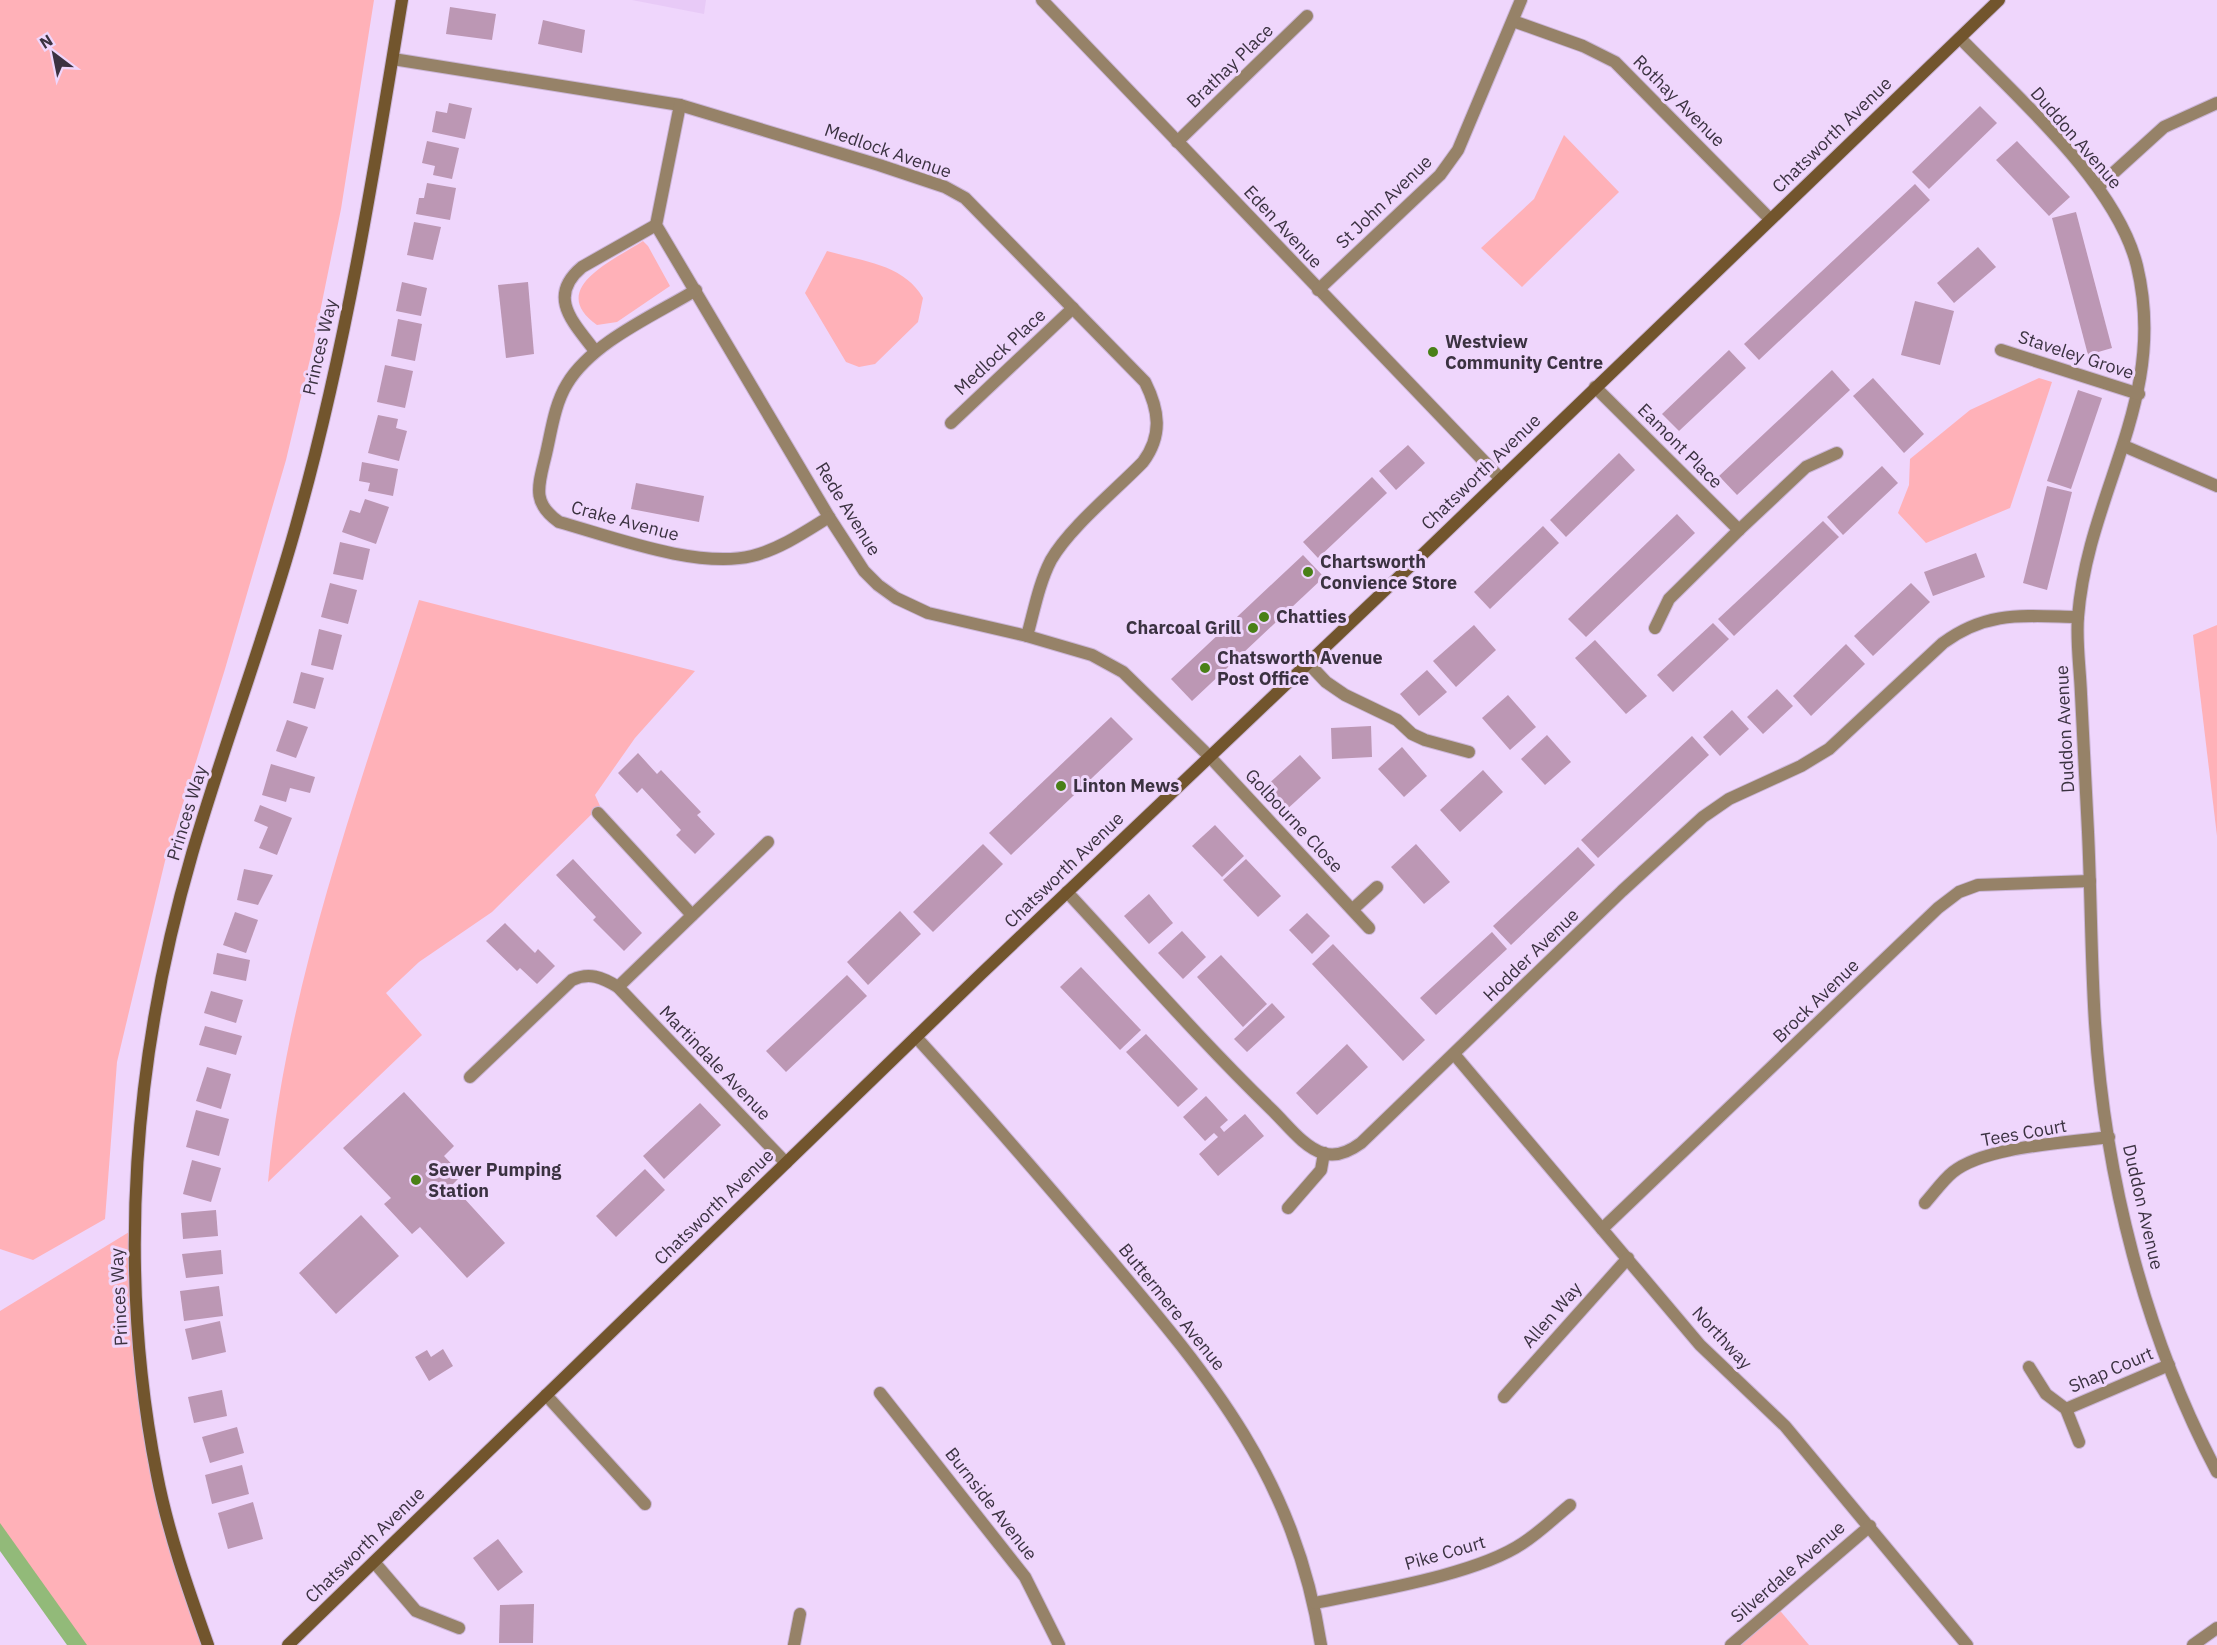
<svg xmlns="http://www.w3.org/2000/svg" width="2217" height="1645" viewBox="0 0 2217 1645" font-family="'IBM Plex Sans',sans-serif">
<rect width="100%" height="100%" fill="#efd6fc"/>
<polygon fill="#e8caf7" points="632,0 706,0 704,14"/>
<g fill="#ffb1b8">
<polygon points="0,0 374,0 341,209 312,351 286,460 225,669 165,861 117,1062 105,1219 33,1260 0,1249"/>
<polygon points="1564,135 1619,192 1522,287 1481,248 1534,199"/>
<path d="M643,241L648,246L670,286L617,322L597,325C546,289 614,260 643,241Z"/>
<path d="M827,251C861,261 904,264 923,298L918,322L875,364L859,367L846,362L805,293Z"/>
<polygon points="2039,378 2052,382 2010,508 1926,543 1898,513 1909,485 1910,459 1970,410"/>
<path d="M419,600L695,671L635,738L595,795L600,806L492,912L419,962L386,993L422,1035L268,1182C287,982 359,791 419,600Z"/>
<polygon points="2217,625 2217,836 2193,635"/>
<polygon points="134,1229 150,1437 208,1645 86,1645 0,1524 0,1311"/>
<polygon points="1776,1606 1809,1645 1731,1645"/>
</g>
<polygon fill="#92ba79" points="0,1523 87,1645 67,1645 0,1551"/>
<g fill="#bc97b4">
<polygon points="450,7 496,14 492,40 446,34"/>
<polygon points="543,20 585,30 582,53 538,44"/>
<polygon points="449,103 472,108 465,139 432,132 436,111 447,113"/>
<polygon points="1980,106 1997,123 1929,189 1912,172"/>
<polygon points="427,141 459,148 452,179 433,175 435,166 422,163"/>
<polygon points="2017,141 2070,197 2049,216 1996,160"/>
<polygon points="427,183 456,188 450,220 416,214 419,198 424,198"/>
<polygon points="1915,184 1930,200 1759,360 1744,344"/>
<polygon points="2076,212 2112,348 2088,355 2052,218"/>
<polygon points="414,222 441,227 433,260 407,255"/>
<polygon points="1978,247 1996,267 1954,303 1937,283"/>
<polygon points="402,282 427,288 421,316 396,311"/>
<polygon points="528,282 534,354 506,358 498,285"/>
<polygon points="1915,301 1954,311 1940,365 1901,355"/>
<polygon points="398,319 422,324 415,361 391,356"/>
<polygon points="1729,350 1746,368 1679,431 1662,414"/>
<polygon points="385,365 413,371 405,408 377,402"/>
<polygon points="1832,370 1850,390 1737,495 1719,476"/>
<polygon points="1873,378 1924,434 1904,453 1853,396"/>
<polygon points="2078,390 2102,398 2071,489 2047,481"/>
<polygon points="378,415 398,419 396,428 407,431 399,461 368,453"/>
<polygon points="1408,445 1425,463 1396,490 1379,471"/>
<polygon points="1619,453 1635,470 1566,537 1550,520"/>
<polygon points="362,462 398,469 393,496 368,491 370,483 359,481"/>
<polygon points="1882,466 1898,483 1843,535 1827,517"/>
<polygon points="1372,477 1387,493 1318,558 1303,542"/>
<polygon points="636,483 704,496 699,522 631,509"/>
<polygon points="2047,486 2072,492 2047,590 2023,583"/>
<polygon points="365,499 389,507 376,544 342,532 350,510 360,513"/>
<polygon points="1677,514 1695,533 1586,637 1568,619"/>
<polygon points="1823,521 1839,537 1734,636 1718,619"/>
<polygon points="1543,526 1559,543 1490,609 1474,592"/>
<polygon points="340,542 370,549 363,580 333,574"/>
<polygon points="1976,553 1985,577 1933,596 1924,572"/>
<polygon points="1303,555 1324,577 1192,701 1171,679"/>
<polygon points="330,583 357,590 348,624 321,617"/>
<polygon points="1911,583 1930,602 1873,656 1854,636"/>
<polygon points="1713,623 1729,639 1673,692 1657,675"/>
<polygon points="1474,625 1496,650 1456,687 1433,661"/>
<polygon points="319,629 342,635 333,670 311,665"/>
<polygon points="1595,640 1647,696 1626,714 1575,658"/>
<polygon points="1846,644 1865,664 1811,716 1793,696"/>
<polygon points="1427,670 1447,692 1419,716 1400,694"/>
<polygon points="301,672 324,678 315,709 293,703"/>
<polygon points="1777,689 1793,706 1763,734 1747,717"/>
<polygon points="1508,695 1536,727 1510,750 1482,718"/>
<polygon points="1732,710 1749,729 1720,756 1703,737"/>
<polygon points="1111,717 1133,739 1011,855 989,833"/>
<polygon points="287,720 308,727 296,758 276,751"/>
<polygon points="1371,726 1372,757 1332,759 1331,728"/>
<polygon points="1547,735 1571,762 1545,785 1521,759"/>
<polygon points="1692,736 1709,755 1598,858 1581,840"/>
<polygon points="1402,747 1427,776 1404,797 1378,769"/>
<polygon points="638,753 657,774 661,770 701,812 697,815 715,834 695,854 676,835 681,830 642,788 637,793 618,773"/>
<polygon points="1300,755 1321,778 1284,812 1263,789"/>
<polygon points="271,764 315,777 310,793 290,788 286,802 262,795"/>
<polygon points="1483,770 1503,792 1460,832 1440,810"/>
<polygon points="260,805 292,818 277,855 259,848 268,827 254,821"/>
<polygon points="1215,825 1244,856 1222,877 1192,846"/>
<polygon points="983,844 1003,864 933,932 913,912"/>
<polygon points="1416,844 1450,882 1424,904 1391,867"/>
<polygon points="1578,847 1595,865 1511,945 1493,926"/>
<polygon points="573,859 642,933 624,951 593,920 596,917 556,875"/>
<polygon points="1246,859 1281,896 1258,917 1223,880"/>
<polygon points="244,869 273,875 258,905 237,900"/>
<polygon points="1149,894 1173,923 1149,944 1124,916"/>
<polygon points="900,911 921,934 868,985 847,962"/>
<polygon points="235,912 258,920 246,953 223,945"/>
<polygon points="1307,913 1330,936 1312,954 1289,930"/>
<polygon points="505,923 535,953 538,949 555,966 537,984 520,968 517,971 486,941"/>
<polygon points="1182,931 1206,957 1183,979 1158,953"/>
<polygon points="1492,932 1507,949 1436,1015 1420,998"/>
<polygon points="1333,944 1425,1040 1403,1061 1312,964"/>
<polygon points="217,953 250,960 246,981 213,974"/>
<polygon points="1221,955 1267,1004 1243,1027 1197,977"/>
<polygon points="1081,967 1141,1030 1120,1050 1060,987"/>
<polygon points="847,975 867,996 786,1072 766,1051"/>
<polygon points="211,991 243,1000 236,1023 204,1013"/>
<polygon points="1272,1003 1285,1017 1247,1052 1234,1039"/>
<polygon points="205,1026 242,1036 236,1055 199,1045"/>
<polygon points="1146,1034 1198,1089 1178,1107 1126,1052"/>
<polygon points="1347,1044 1368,1067 1317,1115 1296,1093"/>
<polygon points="207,1067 231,1074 221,1109 196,1101"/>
<polygon points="404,1092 454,1146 444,1156 462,1175 452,1185 505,1243 467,1278 420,1227 412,1234 384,1204 391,1198 343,1148"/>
<polygon points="1206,1096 1228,1120 1220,1127 1224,1132 1245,1114 1264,1136 1218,1176 1199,1154 1218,1137 1214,1133 1205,1141 1183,1117"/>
<polygon points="700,1103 721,1125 664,1179 643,1156"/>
<polygon points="196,1110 229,1119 219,1156 186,1147"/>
<polygon points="192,1160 221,1168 211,1202 183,1194"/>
<polygon points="645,1169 665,1190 616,1237 596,1216"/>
<polygon points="216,1210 218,1236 183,1239 181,1213"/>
<polygon points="361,1215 399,1256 336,1314 299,1273"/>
<polygon points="221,1250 223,1274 186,1278 182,1254"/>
<polygon points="219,1286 223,1316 184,1321 180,1291"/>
<polygon points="220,1321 226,1352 192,1360 185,1329"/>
<polygon points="443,1349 453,1366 429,1381 415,1357 427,1350 431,1357"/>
<polygon points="222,1390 227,1416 194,1423 188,1397"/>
<polygon points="237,1427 244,1453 210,1463 202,1437"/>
<polygon points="242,1465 249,1494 212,1504 205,1475"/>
<polygon points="253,1502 263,1539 228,1549 218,1513"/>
<polygon points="498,1539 523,1572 498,1591 473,1558"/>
<polygon points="534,1604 533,1643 499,1643 500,1605"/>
</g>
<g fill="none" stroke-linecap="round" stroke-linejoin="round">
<g stroke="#cbb5d7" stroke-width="14">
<g id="street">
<polyline points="1042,0 1500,478"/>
<polyline points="1513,21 1583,46 1615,62 1770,219"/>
<path d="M1960,38C2018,98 2117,184 2137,266C2169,399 2088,490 2078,617C2076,642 2080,668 2081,694C2083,740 2086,786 2088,832C2091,895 2091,960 2095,1023C2105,1177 2145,1336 2217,1472"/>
<path d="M393,59L680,105L879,165L945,187L965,198L1145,382C1159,410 1163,435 1143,462C1116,490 1070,527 1051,560C1039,583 1034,611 1027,636"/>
<polyline points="680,105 656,225 829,517 864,571 878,585 896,598 928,613 1027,636 1092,655 1123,672 1210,757 1369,928"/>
<polyline points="1177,142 1307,16"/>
<polyline points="2099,186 2164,127 2217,103"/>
<path d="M696,290C655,315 592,342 567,384C554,405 551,434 545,458C538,487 532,503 559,522C613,537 697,569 752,556C780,549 805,532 829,517"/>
<polyline points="1318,290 1440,175 1458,150 1521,0"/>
<polyline points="2001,350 2139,394"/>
<path d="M595,351C574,323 546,297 582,267L656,225"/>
<polyline points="1595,387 1739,530"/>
<polyline points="951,423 1073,308"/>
<polyline points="2124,446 2217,486"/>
<polyline points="1655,628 1669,599 1739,530 1806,467 1837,453"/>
<polyline points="1308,663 1326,682 1345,695 1397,720 1412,734 1425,740 1469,752"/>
<polyline points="598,813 692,915"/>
<path d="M1067,892C1135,965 1200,1040 1271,1109C1286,1123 1303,1147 1323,1153C1337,1158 1350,1151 1361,1143L1622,891L1703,817L1729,799L1801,766L1829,749L1943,643C1988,610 2025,616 2078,617"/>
<polyline points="1353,909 1377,887"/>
<polyline points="618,987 768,842"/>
<path d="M916,1037C978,1105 1039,1175 1099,1246C1207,1374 1294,1473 1321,1645"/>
<polyline points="1454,1054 1700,1345 1785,1426 1967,1645"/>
<path d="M470,1077L572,980C589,972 602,977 618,987L786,1163"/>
<path d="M1925,1203C1934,1193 1943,1180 1953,1172C1985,1146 2067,1143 2109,1137"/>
<polyline points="1288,1208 1321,1170 1324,1153"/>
<polyline points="1602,1229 1938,908 1959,892 1978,885 2090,881"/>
<polyline points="2029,1367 2046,1394 2066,1409 2079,1442"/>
<polyline points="880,1393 1025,1577 1059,1645"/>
<polyline points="546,1395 645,1504"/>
<polyline points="1504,1397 1628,1258"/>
<polyline points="2066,1409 2169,1365"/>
<polyline points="374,1562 416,1611 459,1628"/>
<path d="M1315,1603C1372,1591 1476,1575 1523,1543C1540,1532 1554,1518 1570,1505"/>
<polyline points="794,1645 800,1614"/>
<polyline points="1731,1645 1870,1526"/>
<polyline points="2193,1645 2217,1628"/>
</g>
</g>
<g stroke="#cbb5d7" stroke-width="14">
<g id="secondary">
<path d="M208,1645C188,1589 168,1532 157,1475C116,1269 134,1054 192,854C225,740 268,630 299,515C346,346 374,172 402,0"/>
<polyline points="288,1645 980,975 1423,554 1999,0"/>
</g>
</g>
<use href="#street" stroke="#968268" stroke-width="12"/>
<use href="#secondary" stroke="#72552d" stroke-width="12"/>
</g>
<g fill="#498017" stroke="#efd6fc" stroke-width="2">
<circle cx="1433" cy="352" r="6"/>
<circle cx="1308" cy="572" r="6"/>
<circle cx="1264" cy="617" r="6"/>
<circle cx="1253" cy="628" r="6"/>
<circle cx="1205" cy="668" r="6"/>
<circle cx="1061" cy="786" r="6"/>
<circle cx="416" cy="1180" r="6"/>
</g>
<g text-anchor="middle" stroke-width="6" stroke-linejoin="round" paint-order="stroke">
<g font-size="18" fill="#3b3241" stroke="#efd6fc">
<text transform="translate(1230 66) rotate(-44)" y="6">Brathay Place</text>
<text transform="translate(1679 101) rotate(45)" y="6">Rothay Avenue</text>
<text transform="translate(1832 135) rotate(-44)" y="6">Chatsworth Avenue</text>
<text transform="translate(2076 138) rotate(49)" y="6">Duddon Avenue</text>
<text transform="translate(888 151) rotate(19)" y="6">Medlock Avenue</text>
<text transform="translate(1384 202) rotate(-44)" y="6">St John Avenue</text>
<text transform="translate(1283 227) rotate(47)" y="6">Eden Avenue</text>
<text transform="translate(320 347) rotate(-77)" y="6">Princes Way</text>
<text transform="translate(1000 352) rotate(-43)" y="6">Medlock Place</text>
<text transform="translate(2076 355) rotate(18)" y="6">Staveley Grove</text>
<text transform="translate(1680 446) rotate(45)" y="6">Eamont Place</text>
<text transform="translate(1481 472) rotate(-44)" y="6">Chatsworth Avenue</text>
<text transform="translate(848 509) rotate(58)" y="6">Rede Avenue</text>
<text transform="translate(625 521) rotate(15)" y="6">Crake Avenue</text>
<text transform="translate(2065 729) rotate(-93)" y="6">Duddon Avenue</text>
<text transform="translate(187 813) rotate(-73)" y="6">Princes Way</text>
<text transform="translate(1294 821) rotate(47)" y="6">Golbourne Close</text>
<text transform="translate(1064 870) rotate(-44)" y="6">Chatsworth Avenue</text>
<text transform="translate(1531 955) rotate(-44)" y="6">Hodder Avenue</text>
<text transform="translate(1816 1001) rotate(-44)" y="6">Brock Avenue</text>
<text transform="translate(715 1063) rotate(46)" y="6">Martindale Avenue</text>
<text transform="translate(2024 1133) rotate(-10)" y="6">Tees Court</text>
<text transform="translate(714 1207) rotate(-44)" y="6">Chatsworth Avenue</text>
<text transform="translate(2143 1207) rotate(77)" y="6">Duddon Avenue</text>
<text transform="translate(119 1297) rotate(-93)" y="6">Princes Way</text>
<text transform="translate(1172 1307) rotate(51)" y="6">Buttermere Avenue</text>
<text transform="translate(1552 1315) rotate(-49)" y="6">Allen Way</text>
<text transform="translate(1722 1338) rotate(47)" y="6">Northway</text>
<text transform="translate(2111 1370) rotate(-23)" y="6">Shap Court</text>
<text transform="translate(991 1504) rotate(52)" y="6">Burnside Avenue</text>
<text transform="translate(365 1545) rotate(-44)" y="6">Chatsworth Avenue</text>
<text transform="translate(1445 1553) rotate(-16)" y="6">Pike Court</text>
<text transform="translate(1788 1572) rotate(-41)" y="6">Silverdale Avenue</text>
</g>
<g font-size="18" font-weight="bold" fill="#3b3241" stroke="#efd6fc" text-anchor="start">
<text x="1445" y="348">Westview<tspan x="1445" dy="21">Community Centre</tspan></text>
<text x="1320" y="568">Chartsworth<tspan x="1320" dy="21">Convience Store</tspan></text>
<text x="1276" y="623">Chatties</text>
<text x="1241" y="634" text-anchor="end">Charcoal Grill</text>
<text x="1217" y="664">Chatsworth Avenue<tspan x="1217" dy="21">Post Office</tspan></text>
<text x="1073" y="792">Linton Mews</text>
<text x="428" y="1176">Sewer Pumping<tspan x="428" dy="21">Station</tspan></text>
</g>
</g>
<g transform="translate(54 54) rotate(328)" stroke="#efd6fc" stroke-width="4.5" paint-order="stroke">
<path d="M0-4.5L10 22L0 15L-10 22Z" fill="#3b3241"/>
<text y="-9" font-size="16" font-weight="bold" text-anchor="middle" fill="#3b3241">N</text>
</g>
</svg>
